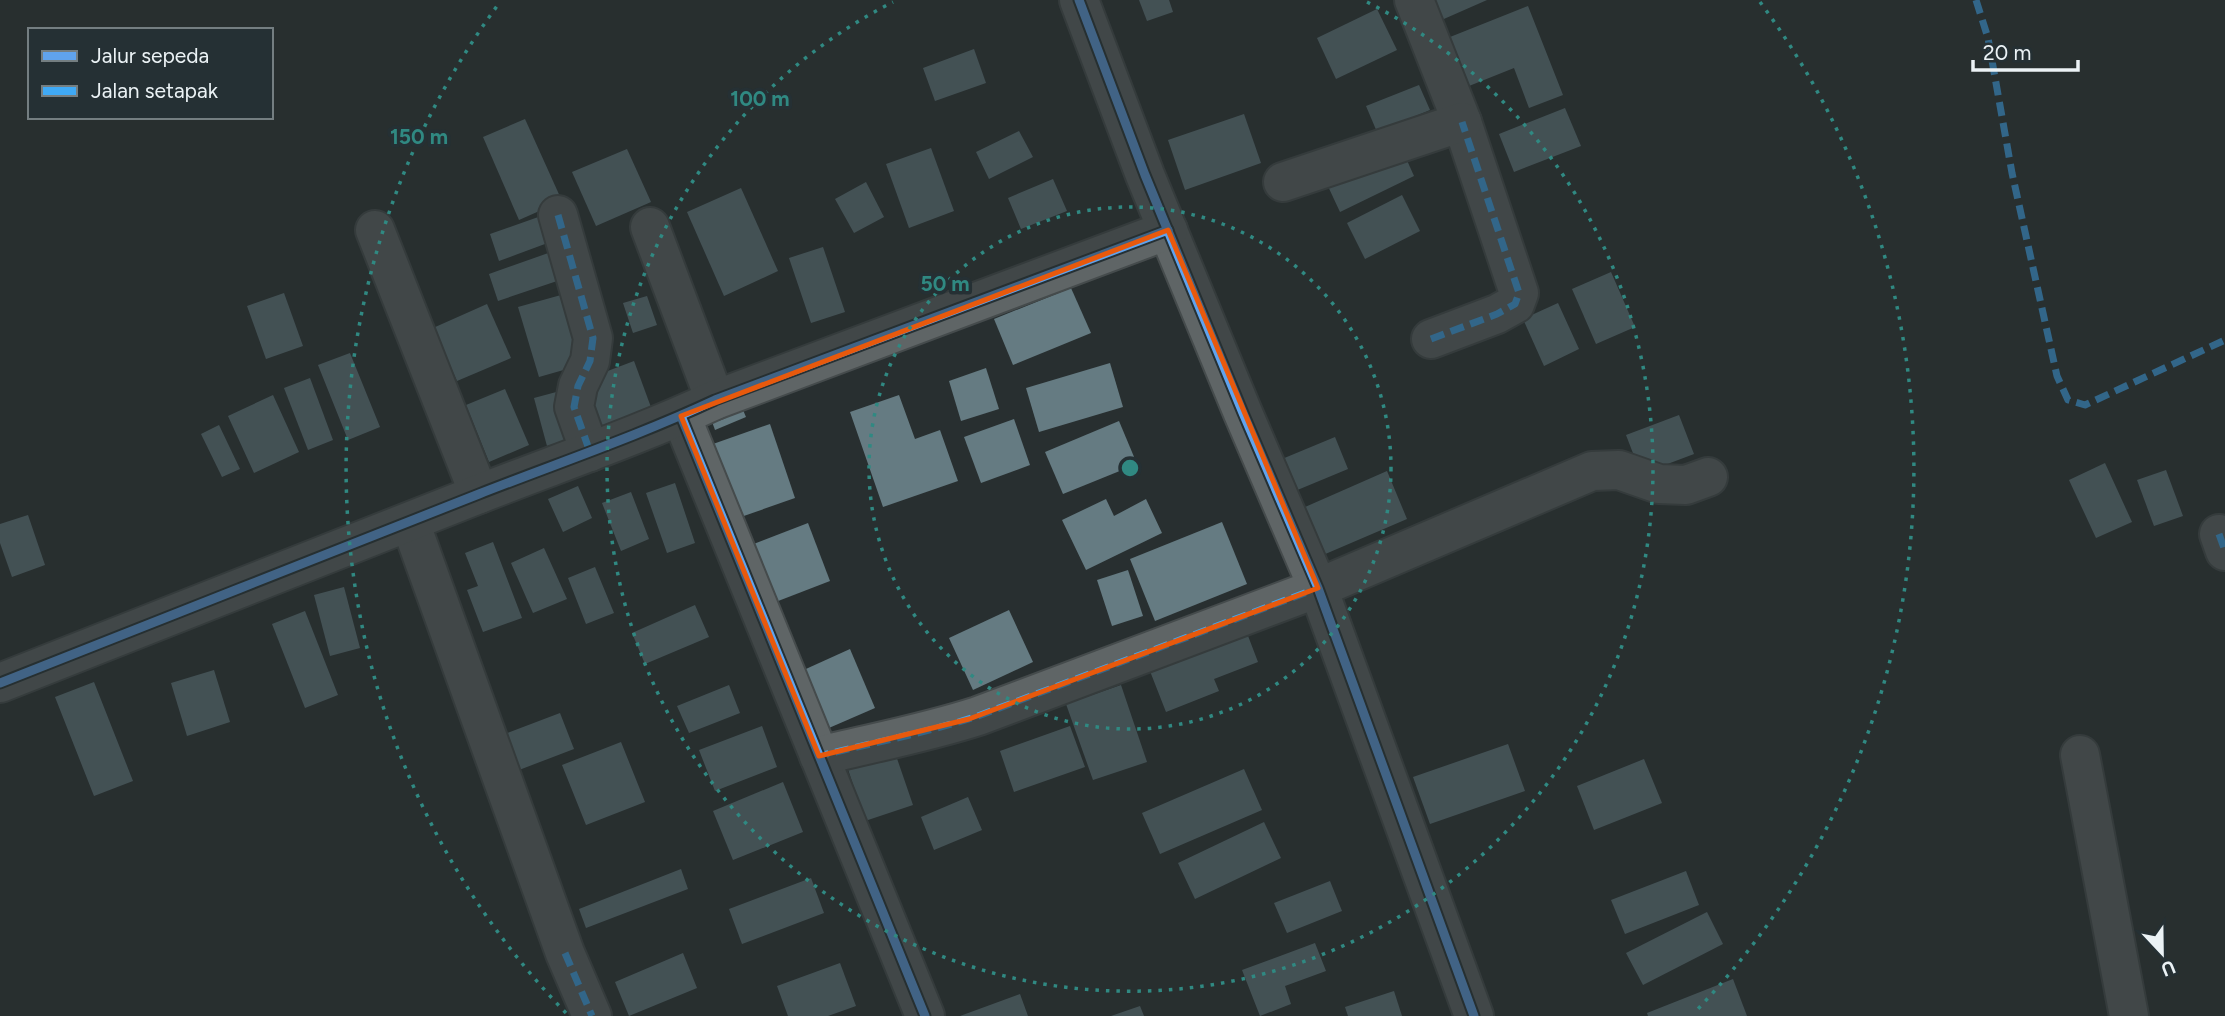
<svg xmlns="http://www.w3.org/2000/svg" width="2225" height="1016" viewBox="0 0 2225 1016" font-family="Figtree,sans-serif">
<rect width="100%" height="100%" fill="#282f30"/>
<g fill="#657b82">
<polygon points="1139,0 1169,0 1173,12 1147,21"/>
<polygon points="1427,0 1487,0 1437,22"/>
<polygon points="1528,6 1563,95 1529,108 1514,68 1459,90 1440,41"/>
<polygon points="1377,9 1397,50 1336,79 1317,38"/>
<polygon points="974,49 986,83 935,101 923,68"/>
<polygon points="1419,85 1430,110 1377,132 1366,106"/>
<polygon points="1565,108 1581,146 1514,172 1499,134"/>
<polygon points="1244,114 1261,163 1185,190 1168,140"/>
<polygon points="525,119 562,201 519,220 483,137"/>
<polygon points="1019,131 1033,157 989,179 976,152"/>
<polygon points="1401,147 1414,176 1340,212 1326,182"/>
<polygon points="931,148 954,211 909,228 886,164"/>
<polygon points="627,149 651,202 596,226 572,172"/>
<polygon points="1053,179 1067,211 1021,229 1008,198"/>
<polygon points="866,182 884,217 854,233 835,199"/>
<polygon points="741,188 778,271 724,296 687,212"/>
<polygon points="1402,195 1420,231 1365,259 1347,223"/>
<polygon points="544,215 553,241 499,261 490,234"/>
<polygon points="823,247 845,312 811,323 789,258"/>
<polygon points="554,251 563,279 498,301 489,274"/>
<polygon points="1611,272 1635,327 1596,344 1572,289"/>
<polygon points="1071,288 1091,333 1013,365 994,319"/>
<polygon points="284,293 303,346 266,359 247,306"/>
<polygon points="561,295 581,365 539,377 518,307"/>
<polygon points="647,296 657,325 633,333 623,303"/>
<polygon points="1558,303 1579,349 1544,366 1523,319"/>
<polygon points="487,304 511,358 457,381 433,328"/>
<polygon points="350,353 380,427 348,440 318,365"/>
<polygon points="634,361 652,410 602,429 584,380"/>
<polygon points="1110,363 1123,407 1039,432 1026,388"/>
<polygon points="986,368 999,409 961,421 949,381"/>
<polygon points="310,378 333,440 308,450 284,388"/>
<polygon points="505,389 529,445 489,462 466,405"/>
<polygon points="560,391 573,439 547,446 534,398"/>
<polygon points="273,395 299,452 254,473 228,416"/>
<polygon points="899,395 915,439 940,430 958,481 883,507 850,412"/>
<polygon points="740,403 746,417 715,430 710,416"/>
<polygon points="1679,415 1694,454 1641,474 1626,435"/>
<polygon points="1014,419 1030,465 981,483 964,437"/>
<polygon points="1119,421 1137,464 1063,494 1045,452"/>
<polygon points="770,424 795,498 738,518 713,444"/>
<polygon points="219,425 240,469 222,477 201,434"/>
<polygon points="1335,437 1348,469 1295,491 1282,459"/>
<polygon points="2105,463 2132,522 2096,538 2069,480"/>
<polygon points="2166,470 2183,516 2154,526 2137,480"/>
<polygon points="1387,471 1407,519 1316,558 1296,511"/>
<polygon points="675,483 695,543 667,553 646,493"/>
<polygon points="578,486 592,518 563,532 548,499"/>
<polygon points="631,492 649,539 621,551 602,503"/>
<polygon points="1106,499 1114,516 1146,499 1162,533 1086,570 1062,520"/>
<polygon points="28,515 45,565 12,577 0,543 0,524"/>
<polygon points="1222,522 1247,584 1155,621 1130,559"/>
<polygon points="808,523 830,581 773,603 751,545"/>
<polygon points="493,542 522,618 483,632 467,590 478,586 465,553"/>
<polygon points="544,548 567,599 533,613 511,563"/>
<polygon points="595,567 614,613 586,624 568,578"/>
<polygon points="1128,570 1143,616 1112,626 1097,580"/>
<polygon points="344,587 360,648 330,656 314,595"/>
<polygon points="695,605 709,637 645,664 632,633"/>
<polygon points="1009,610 1033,662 973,690 949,638"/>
<polygon points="305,611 338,695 305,708 272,624"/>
<polygon points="1245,628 1258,662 1214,679 1219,691 1166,712 1148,666"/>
<polygon points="850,649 875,708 822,731 797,673"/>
<polygon points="214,670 230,722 187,736 171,683"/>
<polygon points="94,682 133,781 94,796 55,697"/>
<polygon points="729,685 740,713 689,733 677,706"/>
<polygon points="1121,685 1147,762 1093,780 1066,704"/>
<polygon points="560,713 574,749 519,770 505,734"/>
<polygon points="762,726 777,767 715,791 699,750"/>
<polygon points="1070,726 1085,767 1014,792 1000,751"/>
<polygon points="621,742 645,802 586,825 562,765"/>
<polygon points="892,744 913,805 865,821 845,760"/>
<polygon points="1508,744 1525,791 1430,824 1413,777"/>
<polygon points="1644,759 1662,803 1594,830 1577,786"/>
<polygon points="1244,769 1262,810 1160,854 1142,813"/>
<polygon points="783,782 803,832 733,860 713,811"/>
<polygon points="968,797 982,830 934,850 921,817"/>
<polygon points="1264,822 1281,858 1195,899 1178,863"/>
<polygon points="681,869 688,889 586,928 579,909"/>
<polygon points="1686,871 1699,905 1625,934 1611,900"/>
<polygon points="811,878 824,913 742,944 729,909"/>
<polygon points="1330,881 1342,911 1287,933 1274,903"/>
<polygon points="1707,912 1723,944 1643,985 1626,953"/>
<polygon points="1315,943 1326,971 1285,986 1291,1004 1260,1016 1242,970"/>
<polygon points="683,953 697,988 629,1016 615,982"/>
<polygon points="840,963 856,1006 828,1016 788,1016 777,986"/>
<polygon points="1733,979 1747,1016 1648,1016 1647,1013"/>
<polygon points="1394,991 1402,1016 1348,1016 1345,1007"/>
<polygon points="1020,994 1028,1016 960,1016"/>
<polygon points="1140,1006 1144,1016 1111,1016"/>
</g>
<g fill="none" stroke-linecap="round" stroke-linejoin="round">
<g stroke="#454b4c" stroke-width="42">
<g id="minor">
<polyline points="1079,0 1145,175 1243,413 1318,588 1474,1016"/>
<polyline points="1414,0 1462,122 1519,293 1515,304 1497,314 1431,339"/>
<polyline points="1283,182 1462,122"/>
<polyline points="558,215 593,338 590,361 578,386 574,407 590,452"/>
<polyline points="650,227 715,400"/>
<polyline points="375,230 479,494"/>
<polyline points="681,416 925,1016"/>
<polyline points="410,522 565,953 592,1016"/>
<polyline points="2219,534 2225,551"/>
<path d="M0,683C160,620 319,557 479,494C558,463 638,436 715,400L1168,230"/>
<polyline points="2080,755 2129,1016"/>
<path d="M819,756C872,743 926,733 978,716L1318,588L1592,471L1619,470L1659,484L1686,485L1708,477"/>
</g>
</g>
<use href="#minor" stroke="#5f6566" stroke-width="38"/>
<g stroke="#3fa9f5" stroke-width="7" stroke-dasharray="14 7" stroke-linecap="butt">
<polyline points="1976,0 1988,38 2012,173 2057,376 2068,400 2085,405 2225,340"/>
<polyline points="558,215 593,338 590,361 578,386 574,407 590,452"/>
<polyline points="1431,339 1497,314 1515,304 1519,293 1462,122"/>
<polyline points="2219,534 2225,551"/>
<path d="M820,760L819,756C872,743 926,733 978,716L1318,588"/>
<polyline points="565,953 592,1016"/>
</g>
<g stroke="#253034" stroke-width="13">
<g id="cycleway">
<polyline points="1079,0 1145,175 1243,413 1318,588 1474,1016"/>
<polyline points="681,416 925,1016"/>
<path d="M0,683C160,620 319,557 479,494C558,463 638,436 715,400L1168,230"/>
</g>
</g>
<use href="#cycleway" stroke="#60a3ed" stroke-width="9"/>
</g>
<path d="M0 0H2225V1016H0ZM1168,230L1318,588L969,719L819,756L681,416Z" fill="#282f30" fill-opacity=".55" fill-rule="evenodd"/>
<path fill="none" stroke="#e8590c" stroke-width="5" stroke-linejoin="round" d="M1168,230L1318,588L969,719L819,756L681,416Z"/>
<g fill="none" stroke="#308982" stroke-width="3.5" stroke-dasharray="3.5 7">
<circle cx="1130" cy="468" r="261"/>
<path d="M1367 2A523 523 0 1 1 893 2"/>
<path d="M566 1013A784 784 0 0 1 500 2M1760 2A784 784 0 0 1 1694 1013"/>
</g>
<circle cx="1130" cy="468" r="10" fill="#308982" stroke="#253034" stroke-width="3.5"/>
<g font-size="21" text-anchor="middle" font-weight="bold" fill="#308982" stroke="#253034" stroke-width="7" stroke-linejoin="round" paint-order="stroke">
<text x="760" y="106">100 m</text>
<text x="419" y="144">150 m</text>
<text x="945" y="291">50 m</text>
</g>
<rect x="28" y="28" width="245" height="91" fill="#253034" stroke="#747e81" stroke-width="2"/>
<rect x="42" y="51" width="35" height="10" fill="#60a3ed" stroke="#747e81" stroke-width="2"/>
<text x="91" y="63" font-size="21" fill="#ebf2f5">Jalur sepeda</text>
<rect x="42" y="86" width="35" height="10" fill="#3fa9f5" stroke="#747e81" stroke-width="2"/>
<text x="91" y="98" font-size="21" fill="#ebf2f5">Jalan setapak</text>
<g transform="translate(2162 953) rotate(158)" stroke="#253034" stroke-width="5" paint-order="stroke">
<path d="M0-5L12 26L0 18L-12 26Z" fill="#ebf2f5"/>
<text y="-10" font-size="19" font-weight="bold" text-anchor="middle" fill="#ebf2f5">U</text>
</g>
<path d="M1973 60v10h105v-10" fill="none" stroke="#ebf2f5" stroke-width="3.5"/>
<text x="1983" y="60" font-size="21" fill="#ebf2f5" stroke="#253034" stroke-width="5" paint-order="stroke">20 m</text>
</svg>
